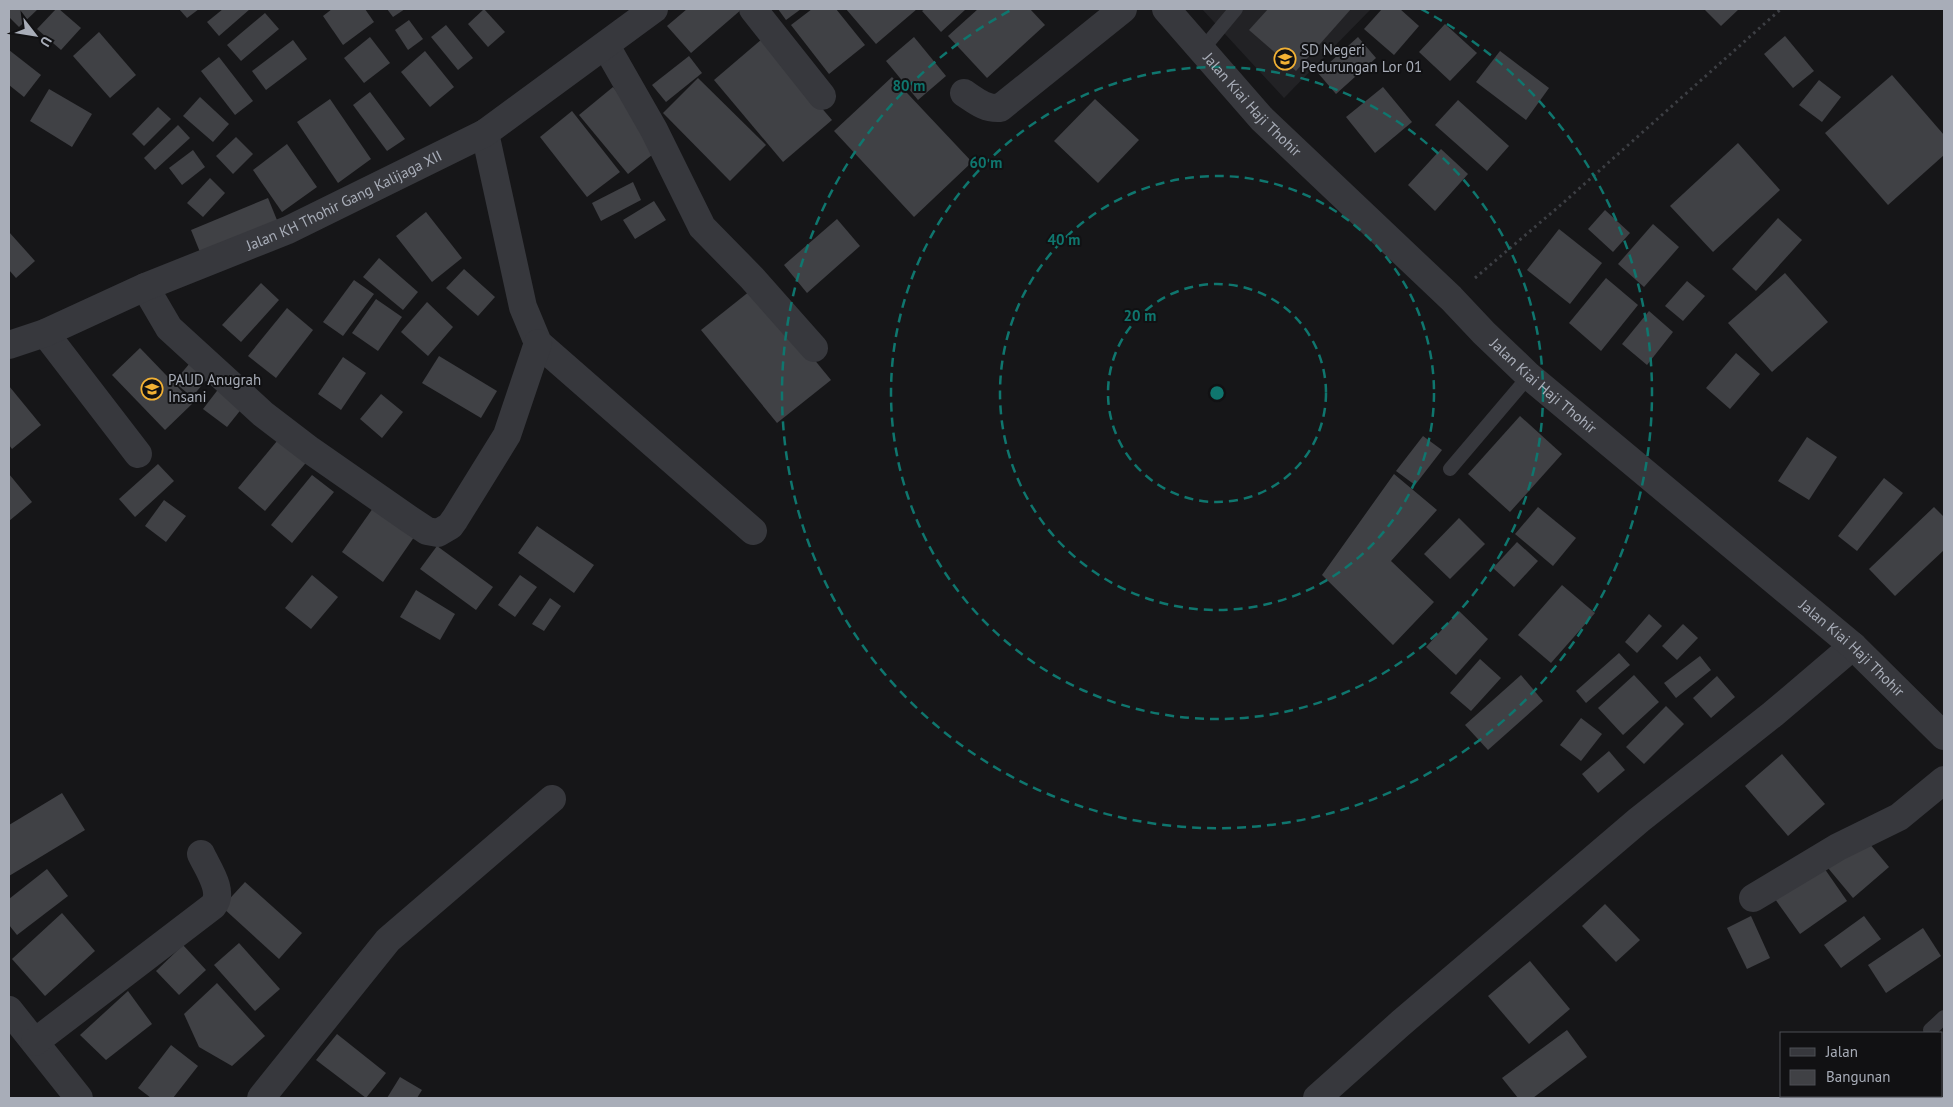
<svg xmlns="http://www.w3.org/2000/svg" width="1953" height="1107" viewBox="0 0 1953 1107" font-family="'PT Sans',sans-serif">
<rect width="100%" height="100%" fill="#161618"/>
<polygon fill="#222225" points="1202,9 1371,9 1284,98"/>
<g fill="#404145">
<polygon points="9,9 38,9 19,27 9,17"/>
<polygon points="56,9 59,9 81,28 61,50 37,29"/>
<polygon points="179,9 199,9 187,18"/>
<polygon points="223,9 250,9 219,36 207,22"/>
<polygon points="332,9 365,9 374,22 343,45 323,16"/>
<polygon points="387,9 405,9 393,17"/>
<polygon points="484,9 505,32 488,47 468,24"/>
<polygon points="687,9 742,9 691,53 667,26"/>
<polygon points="778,9 801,9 786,20"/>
<polygon points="812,9 836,9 865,45 829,74 791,25"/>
<polygon points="846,9 917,9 876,44"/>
<polygon points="925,9 966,9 941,32 922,11"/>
<polygon points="978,9 1030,9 1045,25 987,78 948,36"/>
<polygon points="1268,9 1351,9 1296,71 1249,30"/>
<polygon points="1382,9 1400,9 1419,26 1394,55 1364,29"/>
<polygon points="1704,9 1739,9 1721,26"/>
<polygon points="265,13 279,29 241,61 227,45"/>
<polygon points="409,20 423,39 408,50 395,30"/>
<polygon points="1445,24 1477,53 1450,81 1419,52"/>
<polygon points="446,25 473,58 458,70 431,37"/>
<polygon points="99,32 136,75 110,98 73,56"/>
<polygon points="1785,36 1814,71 1793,88 1764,54"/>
<polygon points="370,37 390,63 364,83 344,58"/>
<polygon points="914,37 946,76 918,100 886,61"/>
<polygon points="1358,37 1376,58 1336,94 1318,73"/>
<polygon points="762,39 832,120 783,162 714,80"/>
<polygon points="293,40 307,59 266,90 252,71"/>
<polygon points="9,50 41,75 24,97 9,85"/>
<polygon points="425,51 454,87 430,107 401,72"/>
<polygon points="1500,51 1549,88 1526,120 1476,82"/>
<polygon points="689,56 702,73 666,102 652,85"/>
<polygon points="219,57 253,101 235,115 201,71"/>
<polygon points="1892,75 1944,135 1944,155 1888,205 1825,133"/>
<polygon points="892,77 972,162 914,217 834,131"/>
<polygon points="698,78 766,145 730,181 663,113"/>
<polygon points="1819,80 1841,97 1822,122 1799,105"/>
<polygon points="613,87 662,147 628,174 579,115"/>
<polygon points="1383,87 1412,122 1375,153 1346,117"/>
<polygon points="49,89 92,114 72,147 30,121"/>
<polygon points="370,92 405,139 387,151 353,105"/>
<polygon points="200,97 229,124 213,142 183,116"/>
<polygon points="330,99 371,159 338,183 297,122"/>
<polygon points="1095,99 1139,140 1098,183 1054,141"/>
<polygon points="1458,100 1509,146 1487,171 1435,125"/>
<polygon points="158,107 171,119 144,146 132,134"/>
<polygon points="572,111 620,172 587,197 540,137"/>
<polygon points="178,125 190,138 155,170 144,158"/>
<polygon points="236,137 253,154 233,174 216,156"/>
<polygon points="1738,143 1780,190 1713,252 1670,206"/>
<polygon points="287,144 317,187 282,212 253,170"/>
<polygon points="1441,149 1468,174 1435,211 1408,185"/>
<polygon points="193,150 205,167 182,185 169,168"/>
<polygon points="210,178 225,193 203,217 187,203"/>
<polygon points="633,182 641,200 601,221 592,203"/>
<polygon points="268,198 279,225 202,257 191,230"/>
<polygon points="654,201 666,220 635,239 623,220"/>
<polygon points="1605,210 1630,233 1613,252 1588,229"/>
<polygon points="426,212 462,258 432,282 396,236"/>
<polygon points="1778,218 1802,240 1756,291 1732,269"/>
<polygon points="837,219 860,246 807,293 784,265"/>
<polygon points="1653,224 1679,247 1644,287 1618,264"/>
<polygon points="1559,229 1602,263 1570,304 1527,270"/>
<polygon points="9,232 35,261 16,278 9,270"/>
<polygon points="379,258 418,292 403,310 363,277"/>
<polygon points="464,269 495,297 478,316 446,288"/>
<polygon points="1785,273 1828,322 1772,372 1728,323"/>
<polygon points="1606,278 1638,305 1601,351 1569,323"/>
<polygon points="354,280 374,294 343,336 323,322"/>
<polygon points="1687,281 1705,296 1683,321 1665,306"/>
<polygon points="261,283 279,300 241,342 222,325"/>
<polygon points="755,287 831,380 777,423 701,330"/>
<polygon points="376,299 402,317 378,351 352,333"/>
<polygon points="427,302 453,327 428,356 401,332"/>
<polygon points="287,308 313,330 276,378 248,356"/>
<polygon points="1649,311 1673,332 1647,365 1622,344"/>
<polygon points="140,348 193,403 165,430 112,375"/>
<polygon points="1736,353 1760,374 1730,409 1706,388"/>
<polygon points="439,356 497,391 481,418 422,383"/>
<polygon points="195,357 213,372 192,397 174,382"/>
<polygon points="343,357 366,373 341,410 318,394"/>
<polygon points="223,383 247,402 227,427 203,409"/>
<polygon points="9,386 41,425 12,449 9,445"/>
<polygon points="381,394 403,412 382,438 360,419"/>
<polygon points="1520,416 1562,454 1510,512 1468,474"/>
<polygon points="282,435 310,458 265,511 238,488"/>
<polygon points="1423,436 1442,450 1415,485 1396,471"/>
<polygon points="1807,437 1837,457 1809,500 1778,481"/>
<polygon points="158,464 174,481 135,517 119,499"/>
<polygon points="9,474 32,502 9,521"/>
<polygon points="1394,474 1437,510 1391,561 1434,602 1393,645 1322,575"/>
<polygon points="312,475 334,492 292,543 271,525"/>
<polygon points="1884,478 1903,493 1857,551 1838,536"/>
<polygon points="164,500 186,516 166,542 145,526"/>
<polygon points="378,501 419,530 383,582 342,552"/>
<polygon points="1538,507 1576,538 1553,566 1515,534"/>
<polygon points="1934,507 1944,517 1944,550 1895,596 1869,569"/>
<polygon points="1459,518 1485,544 1450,579 1424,554"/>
<polygon points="537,526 594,565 574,593 518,553"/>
<polygon points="1517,542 1538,561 1514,587 1493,568"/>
<polygon points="437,546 493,587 476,610 420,569"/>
<polygon points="312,575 338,597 311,629 285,608"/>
<polygon points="520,575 537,587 515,617 498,605"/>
<polygon points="1562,585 1595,613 1551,663 1518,635"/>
<polygon points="416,590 455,614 440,640 400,617"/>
<polygon points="550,598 561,606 544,631 532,624"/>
<polygon points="1459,611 1488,639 1456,675 1426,647"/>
<polygon points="1649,614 1662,626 1637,653 1625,642"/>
<polygon points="1683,624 1698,638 1677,660 1662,646"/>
<polygon points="1619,653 1630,665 1586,703 1576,691"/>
<polygon points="1700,656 1711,670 1676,698 1664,683"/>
<polygon points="1480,659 1501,678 1471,711 1450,693"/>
<polygon points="1521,675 1543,701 1488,750 1465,725"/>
<polygon points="1634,675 1659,702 1623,735 1598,708"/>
<polygon points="1717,676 1735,697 1711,718 1693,698"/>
<polygon points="1666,706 1684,724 1644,764 1626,747"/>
<polygon points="1581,718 1602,734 1581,761 1560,745"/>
<polygon points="1609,751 1625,770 1598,793 1582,774"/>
<polygon points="1782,754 1825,804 1788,836 1745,786"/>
<polygon points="62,793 85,830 9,876 9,825"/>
<polygon points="1864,837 1889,867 1853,898 1828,868"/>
<polygon points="1822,865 1847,901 1800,934 1775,899"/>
<polygon points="47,869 68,896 17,935 9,925 9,899"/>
<polygon points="245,882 302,933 279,959 222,907"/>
<polygon points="1605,904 1640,940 1616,962 1582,926"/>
<polygon points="62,913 95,951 45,996 12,959"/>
<polygon points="1751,916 1770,958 1747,969 1727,928"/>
<polygon points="1864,916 1881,939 1841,968 1824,945"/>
<polygon points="1923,928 1941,956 1886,993 1868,965"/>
<polygon points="239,943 280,989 255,1011 214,965"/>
<polygon points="183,945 206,970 179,995 156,971"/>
<polygon points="1530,961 1570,1009 1529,1044 1488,996"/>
<polygon points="217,983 265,1036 232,1066 199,1047 184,1014"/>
<polygon points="128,991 152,1024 106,1060 80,1035"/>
<polygon points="1567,1030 1587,1057 1533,1098 1518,1098 1502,1078"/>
<polygon points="337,1034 386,1073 366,1098 316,1060"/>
<polygon points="171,1045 198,1066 173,1098 151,1098 138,1088"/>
<polygon points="400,1077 422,1090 417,1098 387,1098"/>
</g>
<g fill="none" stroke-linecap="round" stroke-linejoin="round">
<polyline stroke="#3d3f44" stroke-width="3" stroke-dasharray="2.5 4" stroke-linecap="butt" points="1475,278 1563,203 1781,9"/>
<g stroke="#37383d" stroke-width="14">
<polyline points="1202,50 1236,9"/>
<polyline points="1450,469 1529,376"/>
<polyline points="1930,1030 1944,1017"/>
</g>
<g stroke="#37383d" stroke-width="28">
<polyline points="753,9 822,96"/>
<polyline points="606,46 654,130 702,227 752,278 814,348"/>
<path d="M964,93C976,101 985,109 1000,108L1123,9"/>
<polyline points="485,133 523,307 538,343 753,531"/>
<polyline points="145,287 169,328 263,414 310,450 409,519 427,531 438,533 450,526 455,519 507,435 538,343"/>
<polyline points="45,333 138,454"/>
<path id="s1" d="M9,345L45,333L145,287L288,230L485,133L654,9"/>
<polyline points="1753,898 1838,847 1899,817 1944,780"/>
<polyline points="9,1010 79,1098"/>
<path d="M35,1042L213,906C225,892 208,869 201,854"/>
<polyline points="261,1098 388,940 552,799"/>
<polyline points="1317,1098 1401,1023 1639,820 1773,714 1853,646"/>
</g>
<path stroke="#37383d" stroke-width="28" id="s2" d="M1166,9L1262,119L1451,298L1484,333L1529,376L1853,646L1944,736"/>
</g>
<g fill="none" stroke="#0f766e" stroke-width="2.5" stroke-dasharray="9 6">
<circle cx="1217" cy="393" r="109"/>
<circle cx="1217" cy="393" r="217"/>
<circle cx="1217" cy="393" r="326"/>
<path d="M1421 9A435 435 0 1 1 1013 9"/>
</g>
<defs>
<g id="school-ring" transform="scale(1.125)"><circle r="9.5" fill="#111113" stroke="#f2b134" stroke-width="1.5"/><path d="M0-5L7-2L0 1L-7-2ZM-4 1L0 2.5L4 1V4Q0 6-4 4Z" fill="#f2b134"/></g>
</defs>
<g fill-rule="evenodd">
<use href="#school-ring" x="1285" y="59"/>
<use href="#school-ring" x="152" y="389"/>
</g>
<g text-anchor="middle" stroke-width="4" stroke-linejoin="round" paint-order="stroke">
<g font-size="15" fill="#a8adb8" stroke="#111113" text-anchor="start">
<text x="1301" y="55">SD Negeri<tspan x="1301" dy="17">Pedurungan Lor 01</tspan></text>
<text x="168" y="385">PAUD Anugrah<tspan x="168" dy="17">Insani</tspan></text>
</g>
<g font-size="15" fill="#a8adb8" stroke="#111113">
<text dy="5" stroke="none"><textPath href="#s2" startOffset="129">Jalan Kiai Haji Thohir</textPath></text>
<text dy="5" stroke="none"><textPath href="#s1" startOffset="365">Jalan KH Thohir Gang Kalijaga XII</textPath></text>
<text dy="5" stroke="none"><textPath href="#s2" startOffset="534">Jalan Kiai Haji Thohir</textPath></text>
<text dy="5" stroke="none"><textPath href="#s2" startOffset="939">Jalan Kiai Haji Thohir</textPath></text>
</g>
</g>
<circle cx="1217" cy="393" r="8" fill="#0f766e" stroke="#111113" stroke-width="2.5"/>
<g font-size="15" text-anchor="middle" font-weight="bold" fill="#0f766e" stroke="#111113" stroke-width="4" stroke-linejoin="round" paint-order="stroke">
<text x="909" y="91">80 m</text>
<text x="986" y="168">60 m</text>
<text x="1064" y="245">40 m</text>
<text x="1140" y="321">20 m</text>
</g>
<rect width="1953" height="1107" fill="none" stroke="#a8adb8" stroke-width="20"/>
<rect x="1780" y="1032" width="162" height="65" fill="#111113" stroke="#4d4f55"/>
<rect x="1790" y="1048" width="25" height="8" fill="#37383d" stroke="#4d4f55"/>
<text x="1826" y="1057" font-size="15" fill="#a8adb8">Jalan</text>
<rect x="1790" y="1070" width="25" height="15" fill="#404145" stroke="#4d4f55"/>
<text x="1826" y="1082" font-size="15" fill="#a8adb8">Bangunan</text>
<g transform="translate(35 35) rotate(121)" stroke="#111113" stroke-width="4" paint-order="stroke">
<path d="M0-4L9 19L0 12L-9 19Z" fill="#a8adb8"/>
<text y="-8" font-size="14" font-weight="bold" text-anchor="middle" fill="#a8adb8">U</text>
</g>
</svg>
